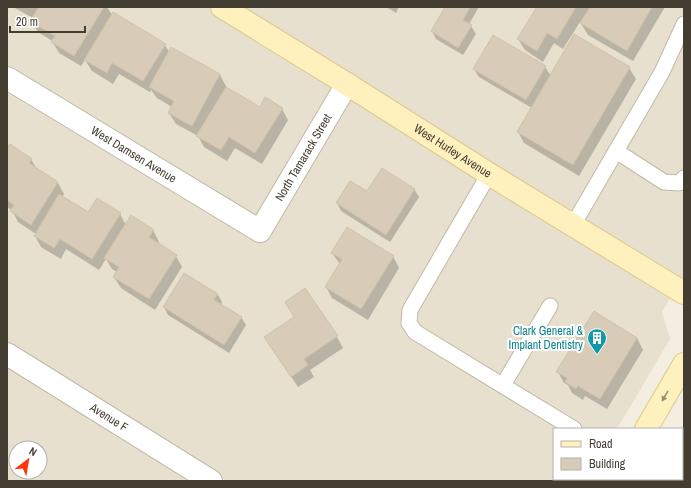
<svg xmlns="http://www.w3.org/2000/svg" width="691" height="488" viewBox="0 0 691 488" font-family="'Archivo Narrow',sans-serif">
<rect width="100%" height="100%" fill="#f3eee0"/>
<path fill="#e7e0ce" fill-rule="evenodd" d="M7,7H684V275L662,312L670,339L617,429H554V479H588L587,481H7ZM16,448H40V472H16Z"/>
<g fill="#0003">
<polygon points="13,7 107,7 112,15 165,45 169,52 171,48 220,75 226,86 226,87 260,108 282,109 288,120 262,164 235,148 227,161 204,147 198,136 176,124 169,113 172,107 157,98 151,90 150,92 119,74 113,84 92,71 85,60 81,66 59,53 52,41 38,32 31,21 33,18"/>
<polygon points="386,7 399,7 396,13"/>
<polygon points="446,7 479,7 469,24 471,26 476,34 463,55 436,39 432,31"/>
<polygon points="538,7 665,7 633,61 588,35 580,22 563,49 554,43 543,62 525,50 518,39"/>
<polygon points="575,36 629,68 636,79 579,176 524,143 518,132 532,108 479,77 474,69 545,67 551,76"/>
<polygon points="7,150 31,159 37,170 58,183 64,194 62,197 89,213 120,214 126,225 153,230 159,242 158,244 176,256 182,267 155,310 121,288 114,277 117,272 112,269 106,259 99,270 66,249 61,259 41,247 35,236 36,234 18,222 12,210 7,207"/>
<polygon points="414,189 419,197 390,242 341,211 337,203 367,193"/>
<polygon points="332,253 393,256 399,268 368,320 332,298 326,287 340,264"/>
<polygon points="218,295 222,302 221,305 241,317 246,325 229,353 168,315 164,307"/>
<polygon points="295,318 337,337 343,348 310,370 314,377 298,387 272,348"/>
<polygon points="637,338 643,350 607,409 585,396 583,400 572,393 568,385 564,383 558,372"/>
</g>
<g fill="#d8ccb8" stroke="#d1c2a7">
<polygon points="39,7 104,7 74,56 51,42 55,36 30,21"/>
<polygon points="445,7 470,7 463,20 472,25 458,48 431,31"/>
<polygon points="537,7 576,7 557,39 547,33 537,51 517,39"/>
<polygon points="590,7 652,7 627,51 580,23"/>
<polygon points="113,12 166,44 143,81 112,63 107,73 84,60"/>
<polygon points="574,34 630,67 573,165 517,132"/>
<polygon points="493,35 546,66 526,100 473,69"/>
<polygon points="171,47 220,74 192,126 168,113 174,101 149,87"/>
<polygon points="226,87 260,107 265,97 283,108 255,153 229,137 221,150 196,136"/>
<polygon points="10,144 32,159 29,163 58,182 31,225 10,211 14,205 7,200 7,148"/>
<polygon points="382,168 415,189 386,235 336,203 350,181 367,191"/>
<polygon points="59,194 88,212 97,198 121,213 92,259 60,239 54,248 34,236"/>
<polygon points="131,215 154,230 149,237 177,255 149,299 113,277 119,267 104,258"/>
<polygon points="347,227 394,256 361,309 325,287 342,259 331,253"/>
<polygon points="184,273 218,294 214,300 242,317 224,345 163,307"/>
<polygon points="305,288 338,336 304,359 308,365 291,377 264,337 294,317 285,302"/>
<polygon points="594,311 637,338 600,399 578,386 576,389 565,382 567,378 556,372"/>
</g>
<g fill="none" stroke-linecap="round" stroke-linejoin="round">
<g stroke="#c1b9a5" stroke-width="17">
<g id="lane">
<polyline points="616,151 664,182 679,183 684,178"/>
<polyline points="489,174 410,310 409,323 415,332 574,429"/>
<polyline points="573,225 662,72 684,24"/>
<polyline points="503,385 550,306"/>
</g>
</g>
<g stroke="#c1b9a5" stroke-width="24">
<g id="street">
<path id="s1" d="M7,78L260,231L347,84"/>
<path id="s2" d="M7,354L211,481"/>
</g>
</g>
<g stroke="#dbc88c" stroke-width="24">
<g id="secondary">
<path id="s3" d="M222,7L347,84L489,174L684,293"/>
<polyline points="646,429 684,364"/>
<polyline points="682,474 684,470"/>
<polyline points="616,481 617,479"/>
</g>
</g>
<use href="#lane" stroke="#fff" stroke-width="15"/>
<use href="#street" stroke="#fff" stroke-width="22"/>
<use href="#secondary" stroke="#fff1be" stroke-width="22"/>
</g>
<defs><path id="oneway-solid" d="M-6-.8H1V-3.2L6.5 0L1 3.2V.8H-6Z"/></defs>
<use fill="#988e70" href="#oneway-solid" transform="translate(665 396) rotate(120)"/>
<defs>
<g id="building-pin" transform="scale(1)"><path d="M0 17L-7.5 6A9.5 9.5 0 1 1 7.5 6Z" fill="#0f9aa8" stroke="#fff"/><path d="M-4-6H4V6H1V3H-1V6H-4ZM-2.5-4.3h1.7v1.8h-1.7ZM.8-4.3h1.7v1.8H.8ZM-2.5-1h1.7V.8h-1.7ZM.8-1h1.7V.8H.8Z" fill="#fff"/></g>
</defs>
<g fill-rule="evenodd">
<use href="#building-pin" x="597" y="338"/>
</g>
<g text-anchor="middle" stroke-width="4" stroke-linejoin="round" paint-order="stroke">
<g font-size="12" fill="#443d31" stroke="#fff">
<text dy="4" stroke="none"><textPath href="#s3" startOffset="272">West Hurley Avenue</textPath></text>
<text dy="4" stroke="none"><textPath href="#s1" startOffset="148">West Damsen Avenue</textPath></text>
<text dy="4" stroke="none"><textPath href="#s1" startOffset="381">North Tamarack Street</textPath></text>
<text dy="4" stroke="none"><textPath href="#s2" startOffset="120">Avenue F</textPath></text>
</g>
<g font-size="12" fill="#0d838f" stroke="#fff" text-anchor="end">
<text x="583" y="335">Clark General &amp;<tspan x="583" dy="14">Implant Dentistry</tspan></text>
</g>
</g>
<rect width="691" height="488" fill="none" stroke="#443d31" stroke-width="16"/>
<rect x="553" y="428" width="130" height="52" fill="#ffffff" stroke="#b4b1ad"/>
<rect x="561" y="441" width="20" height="6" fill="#fff1be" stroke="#b4b1ad"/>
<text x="589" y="448" font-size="12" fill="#443d31">Road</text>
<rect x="561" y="458" width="20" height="12" fill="#d8ccb8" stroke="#b4b1ad"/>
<text x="589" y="468" font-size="12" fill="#443d31">Building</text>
<g transform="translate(28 460) rotate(31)"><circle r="19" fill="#ffffff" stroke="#b4b1ad"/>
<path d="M0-3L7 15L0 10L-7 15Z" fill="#ff360b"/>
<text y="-6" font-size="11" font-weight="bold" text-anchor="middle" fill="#443d31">N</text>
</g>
<path d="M10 26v6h75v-6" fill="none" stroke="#443d31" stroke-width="2"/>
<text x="16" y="26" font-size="12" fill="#443d31" stroke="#ffffff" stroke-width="3" paint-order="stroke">20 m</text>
</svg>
